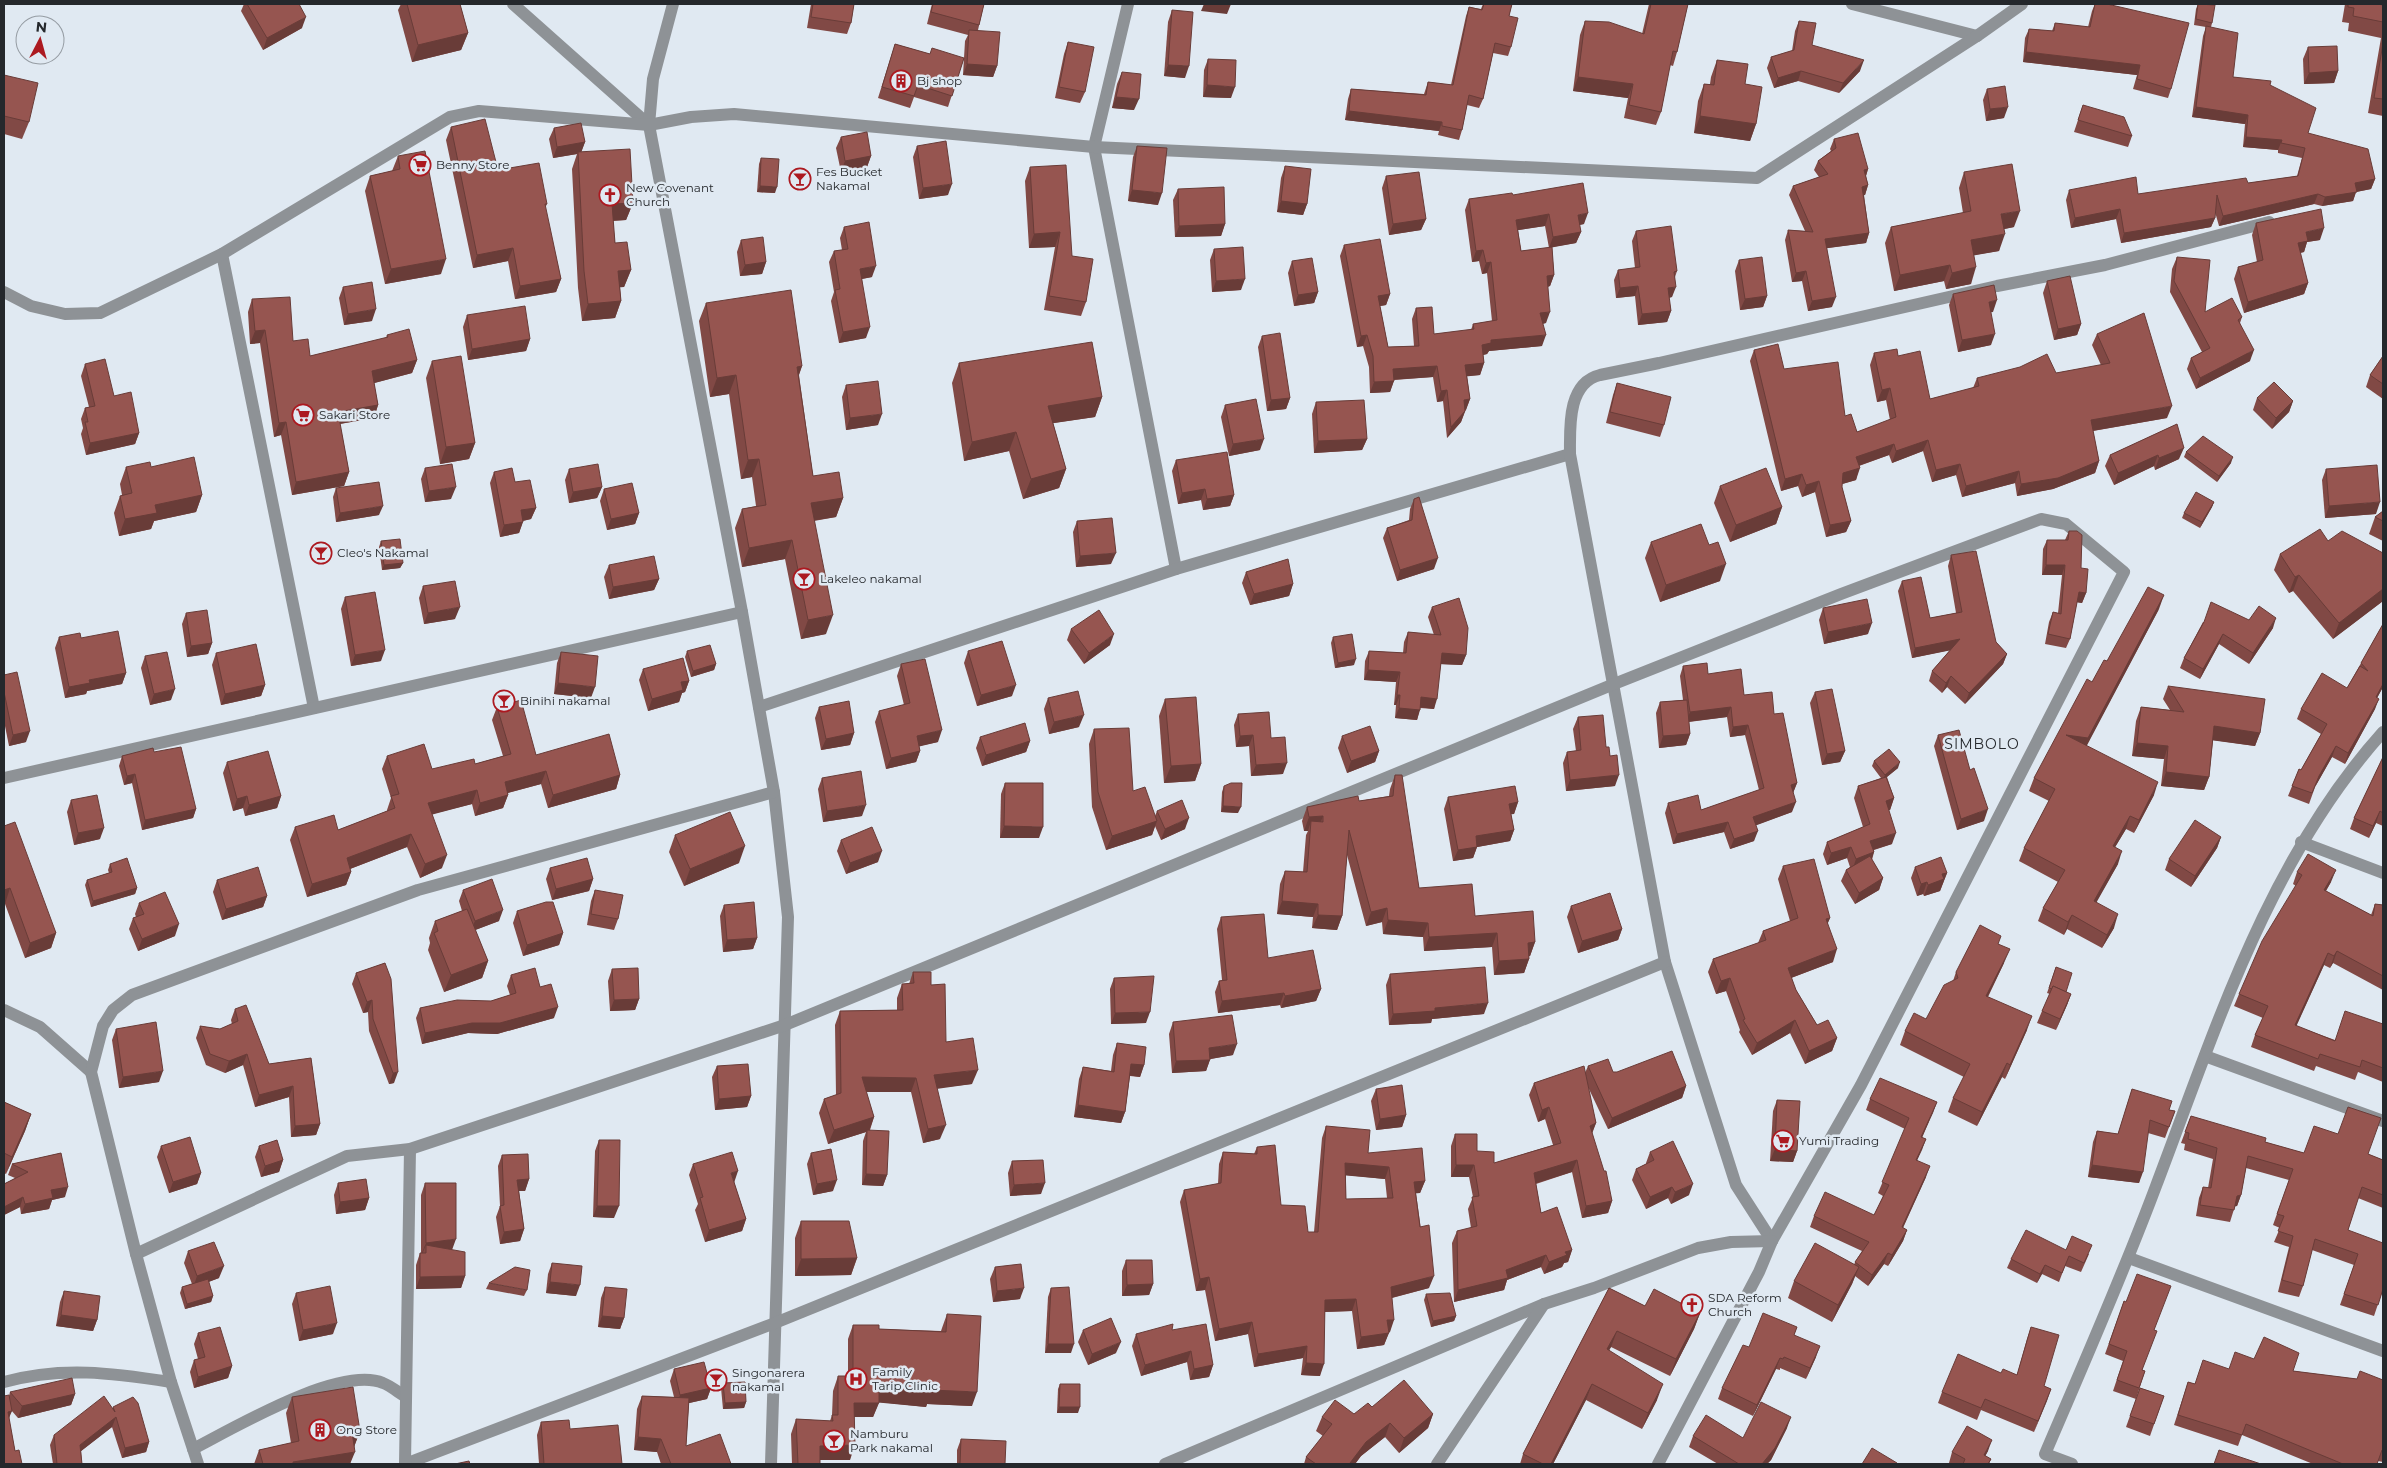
<svg xmlns="http://www.w3.org/2000/svg" width="2387" height="1468" viewBox="0 0 2387 1468" font-family="Montserrat,sans-serif">
<rect width="100%" height="100%" fill="#e0e9f2"/>
<g fill="none" stroke-linecap="round" stroke-linejoin="round">
<g stroke="#8e9296" stroke-width="12">
<polyline points="513,4 649,125"/>
<polyline points="673,4 653,79 649,125 742,612 774,792 788,917 771,1464"/>
<polyline points="1128,4 1094,147 1176,569"/>
<polyline points="1852,4 1977,36"/>
<polyline points="222,254 314,708"/>
<polyline points="4,292 31,306 65,314 100,313 222,254 450,117 479,111 649,125 691,117 734,114 1094,147 1757,178 1977,36 2022,4"/>
<polyline points="759,707 1176,569 1570,454"/>
<polyline points="4,778 742,612"/>
<polyline points="2301,842 2383,873"/>
<polyline points="4,1010 40,1027 91,1072"/>
<polyline points="2205,1056 2383,1121"/>
<path d="M1772,1241L1736,1185L1665,962L1570,454C1570,428 1567,383 1600,375L1659,363L1997,286L2105,265L2269,222"/>
<polyline points="136,1254 347,1156 410,1149 785,1025 1614,684 1841,594 2041,519 2066,524 2124,572 1861,1085 1772,1241 1759,1272 1658,1464"/>
<polyline points="2129,1258 2383,1351"/>
<path d="M4,1382C62,1366 112,1373 171,1382"/>
<path d="M193,1449C234,1428 340,1365 383,1383C391,1386 399,1393 406,1397"/>
<polyline points="198,1464 171,1382 136,1254 91,1072 103,1026 113,1010 132,995 418,890 774,792"/>
<polyline points="405,1464 775,1323 1665,962"/>
<polyline points="405,1464 410,1149"/>
<polyline points="1165,1464 1544,1304 1594,1288 1698,1248 1731,1242 1772,1241"/>
<polyline points="1437,1464 1544,1304"/>
<path d="M2072,1464L2045,1454C2083,1365 2122,1277 2156,1186C2216,1028 2268,860 2383,732"/>
</g>
</g>
<g fill="#814945" fill-rule="evenodd">
<polygon points="244,4 299,4 302,28 263,50 241,11"/>
<polygon points="401,4 460,4 468,33 461,50 412,62 398,10"/>
<polygon points="811,4 854,4 851,23 847,34 807,28"/>
<polygon points="932,4 984,4 978,30 997,66 993,77 963,75 964,58 948,107 914,97 910,108 878,98 895,44 930,54 964,58 965,41 968,35 927,24"/>
<polygon points="1483,4 1512,4 1509,16 1511,47 1508,56 1493,53 1483,99 1479,108 1467,105 1462,130 1459,140 1438,135 1439,131 1345,120 1348,99 1351,89 1424,94 1428,82 1451,85 1466,16 1469,7 1481,9"/>
<polygon points="1649,4 1688,4 1677,52 1673,66 1670,65 1661,112 1656,125 1624,118 1628,98 1573,91 1580,35 1585,21 1642,34"/>
<polygon points="2095,4 2171,89 2168,98 2133,89 2137,75 2023,62 2025,38 2029,29 2052,31 2055,23 2088,27 2092,11"/>
<polygon points="2198,4 2212,23 2211,27 2233,77 2270,85 2308,133 2375,179 2371,189 2356,192 2353,201 2322,206 2314,204 2219,226 2215,212 2215,218 2211,227 2121,243 2116,219 2071,228 2066,200 2069,190 2138,194 2248,183 2297,176 2302,158 2278,153 2278,150 2243,147 2245,124 2192,117 2203,36 2206,27 2194,25 2196,9"/>
<polygon points="2345,4 2377,4 2383,5 2383,116 2368,113 2381,38 2348,31 2349,23 2342,22"/>
<polygon points="1172,10 1185,78 1164,76 1168,22"/>
<polygon points="1799,21 1812,45 1860,71 1839,93 1798,81 1774,88 1767,68 1771,57 1792,51 1795,31"/>
<polygon points="1068,42 1085,92 1080,103 1055,98 1064,54"/>
<polygon points="2308,47 2338,71 2334,83 2304,84 2303,59"/>
<polygon points="1208,59 1231,98 1203,97 1204,70"/>
<polygon points="1717,60 1745,84 1756,124 1750,141 1694,133 1698,101 1704,84 1710,84 1711,77"/>
<polygon points="1122,72 1134,110 1112,108 1117,84"/>
<polygon points="4,75 29,122 22,139 4,134"/>
<polygon points="1987,89 2004,118 1986,121 1983,100"/>
<polygon points="2083,105 2132,136 2128,147 2074,132"/>
<polygon points="451,127 498,170 547,204 545,208 561,279 556,292 515,299 508,261 473,268 446,140"/>
<polygon points="554,128 585,142 581,152 633,203 626,220 613,221 615,243 631,270 624,287 620,287 621,301 615,318 582,321 578,288 572,169 577,154 553,158 549,139"/>
<polygon points="841,137 871,156 867,167 841,172 836,148"/>
<polygon points="1834,139 1868,169 1866,176 1868,185 1865,195 1864,195 1869,233 1866,243 1827,248 1832,307 1808,311 1802,281 1792,282 1785,240 1788,230 1805,231 1789,195 1793,186 1819,177 1814,170 1818,161 1831,151 1830,149"/>
<polygon points="917,146 948,195 919,199 913,157"/>
<polygon points="1137,146 1158,205 1128,201 1133,157"/>
<polygon points="398,156 441,274 385,284 365,191 370,176 392,171"/>
<polygon points="761,158 775,193 757,192 759,164"/>
<polygon points="1285,166 1307,204 1303,215 1277,212 1281,178"/>
<polygon points="1030,167 1072,256 1086,302 1081,316 1044,310 1055,247 1029,248 1025,181"/>
<polygon points="1964,172 2014,227 2004,229 1999,251 1974,255 1971,284 1946,289 1944,281 1894,291 1885,243 1891,227 1963,213 1959,188"/>
<polygon points="1386,176 1426,219 1421,230 1389,235 1382,188"/>
<polygon points="1178,189 1225,224 1221,236 1175,237 1173,200"/>
<path d="M1513,195L1584,224L1579,225L1581,232L1576,243L1552,247L1554,275L1550,286L1548,287L1546,323L1543,324L1542,346L1489,351L1487,354L1483,355L1484,363L1480,375L1467,376L1470,399L1461,422L1447,438L1443,401L1437,402L1433,377L1394,380L1390,392L1370,393L1369,367L1363,346L1357,347L1340,256L1344,245L1390,294L1386,305L1380,306L1388,347L1414,346L1412,319L1416,308L1434,334L1471,330L1473,324L1492,321L1487,273L1482,274L1479,261L1472,262L1465,210L1469,199ZM1545,226L1549,248L1521,251L1518,230Z"/>
<polygon points="2256,223 2320,240 2307,242 2304,252 2300,253 2308,283 2304,294 2244,313 2234,279 2238,267 2257,262 2252,235"/>
<polygon points="844,227 872,277 862,279 866,338 839,343 831,301 834,292 829,262 834,251 842,250 840,238"/>
<polygon points="1636,231 1677,271 1675,277 1672,297 1669,298 1671,311 1667,322 1638,325 1635,296 1616,298 1614,280 1618,270 1635,268 1632,241"/>
<polygon points="741,240 766,262 762,274 740,276 737,252"/>
<polygon points="1214,249 1241,290 1212,292 1210,260"/>
<polygon points="2177,257 2205,312 2242,317 2240,323 2250,361 2196,389 2187,369 2191,358 2202,352 2170,292 2172,269"/>
<polygon points="1739,260 1767,296 1763,307 1740,310 1735,271"/>
<polygon points="1292,261 1318,292 1314,303 1294,306 1288,273"/>
<polygon points="2047,281 2081,324 2077,335 2054,340 2043,293"/>
<polygon points="343,287 372,321 344,325 339,298"/>
<polygon points="1953,294 1993,312 1991,312 1991,345 1958,352 1949,305"/>
<polygon points="252,299 293,341 310,356 386,338 387,335 417,360 412,373 374,383 378,405 374,418 340,424 349,472 344,486 292,495 281,435 274,437 260,343 250,344 248,312"/>
<polygon points="706,303 802,366 799,375 813,476 843,498 836,517 814,521 826,634 801,639 785,559 742,567 735,528 742,509 756,506 752,477 741,479 729,394 710,397 699,321"/>
<polygon points="467,315 530,339 526,351 468,360 463,327"/>
<polygon points="2097,334 2167,418 2093,431 2099,461 2095,473 2053,489 2017,496 2015,483 1962,497 1956,475 1932,482 1923,451 1892,463 1889,455 1859,466 1856,480 1842,484 1842,487 1851,521 1846,532 1826,537 1815,492 1802,497 1798,486 1781,491 1750,361 1754,350 1784,369 1845,416 1857,432 1890,420 1886,400 1877,402 1870,365 1874,353 1898,356 1930,399 1973,388 1977,378 2056,373 2101,365 2092,345"/>
<polygon points="1262,336 1290,398 1286,409 1267,411 1258,347"/>
<polygon points="2383,356 2383,399 2366,387 2370,375"/>
<polygon points="432,361 475,443 469,459 440,464 426,378"/>
<polygon points="959,363 1102,397 1095,417 1053,423 1066,469 1059,488 1023,499 1009,451 964,461 952,383"/>
<polygon points="85,364 114,396 139,433 135,444 86,455 81,434 83,428 81,419 85,408 89,407 81,376"/>
<polygon points="1617,383 1664,425 1660,437 1606,423 1613,395"/>
<polygon points="846,385 878,425 846,430 842,397"/>
<polygon points="2257,398 2293,401 2289,412 2272,429 2253,410"/>
<polygon points="1316,402 1367,439 1362,450 1314,453 1312,414"/>
<polygon points="1225,405 1260,450 1229,456 1221,417"/>
<polygon points="2177,424 2179,459 2155,470 2154,466 2114,485 2105,466 2110,455"/>
<polygon points="2186,452 2231,463 2217,482 2184,457"/>
<polygon points="1176,460 1234,495 1230,506 1203,510 1201,500 1178,504 1172,471"/>
<polygon points="126,467 151,467 202,495 196,512 154,521 151,529 119,536 114,513 120,496 122,495 120,484"/>
<polygon points="425,468 451,499 425,502 421,479"/>
<polygon points="569,469 602,487 597,498 569,503 565,480"/>
<polygon points="2326,469 2376,514 2325,518 2322,480"/>
<polygon points="494,472 515,482 536,508 531,519 523,521 519,533 500,537 490,483"/>
<polygon points="1720,486 1782,507 1776,524 1730,542 1714,503"/>
<polygon points="336,488 379,515 336,522 333,497"/>
<polygon points="604,489 639,513 635,524 607,530 600,501"/>
<polygon points="1414,499 1434,569 1397,581 1383,538 1387,528 1409,520 1410,509"/>
<polygon points="2214,502 2212,507 2200,528 2182,518 2184,513"/>
<polygon points="2383,511 2383,541 2369,534 2375,517"/>
<polygon points="1077,521 1111,564 1076,567 1073,532"/>
<polygon points="2069,531 2081,568 2086,593 2082,603 2077,602 2070,639 2066,648 2045,644 2049,622 2053,612 2058,613 2062,575 2042,575 2043,549 2047,540 2065,540"/>
<polygon points="381,541 403,563 400,568 382,570 379,547"/>
<polygon points="2328,541 2383,553 2383,601 2333,639 2293,591 2289,593 2274,570 2280,554"/>
<polygon points="1651,542 1709,545 1720,581 1660,602 1645,558"/>
<polygon points="1951,555 1996,642 2007,654 2003,664 1965,704 1947,687 1942,693 1929,681 1932,671 1950,650 1912,658 1898,591 1902,581 1930,618 1956,613 1948,566"/>
<polygon points="609,565 659,579 654,590 609,599 604,577"/>
<polygon points="1246,572 1293,584 1289,596 1250,605 1242,583"/>
<polygon points="423,586 455,619 424,624 419,598"/>
<polygon points="345,597 381,661 351,666 341,609"/>
<polygon points="1432,607 1466,655 1462,665 1441,664 1434,709 1420,708 1417,720 1395,718 1396,705 1394,705 1396,682 1364,680 1365,661 1369,651 1403,653 1404,642 1408,632 1434,635 1428,617"/>
<polygon points="1823,608 1868,634 1824,644 1819,620"/>
<polygon points="2159,609 2086,746 2154,795 2134,833 2126,829 2115,847 2118,864 2096,902 2114,928 2102,948 2067,929 2064,935 2038,921 2043,908 2058,882 2019,861 2024,848 2049,801 2029,791 2034,778 2092,682 2107,661"/>
<polygon points="186,613 212,643 208,654 187,657 182,624"/>
<polygon points="2249,620 2273,628 2249,664 2219,644 2200,679 2180,668 2184,658 2203,622"/>
<polygon points="2383,624 2383,687 2377,698 2375,709 2345,764 2332,757 2315,787 2309,804 2288,796 2299,769 2301,770 2321,734 2297,719 2301,709 2347,688"/>
<polygon points="1071,629 1110,645 1084,664 1067,640"/>
<polygon points="59,637 81,638 126,673 122,684 87,691 86,694 65,698 55,648"/>
<polygon points="1333,637 1354,665 1335,668 1331,643"/>
<polygon points="687,651 716,664 714,670 691,677 685,657"/>
<polygon points="968,651 1012,696 977,706 964,663"/>
<polygon points="561,652 591,698 554,694 557,663"/>
<polygon points="216,653 265,685 261,696 221,705 212,665"/>
<polygon points="145,656 171,700 150,705 141,668"/>
<polygon points="901,664 938,742 919,746 920,751 916,762 886,769 875,722 879,711 904,705 897,676"/>
<polygon points="1683,666 1708,674 1744,695 1774,714 1797,783 1793,793 1792,812 1756,825 1754,841 1730,849 1724,832 1673,844 1665,813 1668,803 1701,810 1759,790 1745,735 1730,737 1727,717 1689,722 1690,734 1686,745 1659,748 1656,713 1660,702 1683,700 1680,676"/>
<polygon points="643,669 689,681 685,692 682,693 679,702 648,711 639,680"/>
<polygon points="4,675 26,742 9,746 4,721"/>
<polygon points="2168,686 2260,733 2255,746 2213,740 2209,777 2204,790 2161,786 2164,759 2132,756 2136,721 2141,707 2170,710 2163,699"/>
<polygon points="1815,692 1845,751 1840,762 1822,765 1810,703"/>
<polygon points="1048,698 1079,727 1049,734 1044,709"/>
<polygon points="1165,699 1201,764 1195,781 1164,783 1159,716"/>
<polygon points="497,707 536,755 620,775 616,789 548,808 541,784 508,793 508,795 503,808 475,816 472,804 432,814 442,868 420,878 407,847 350,869 351,872 346,885 307,897 290,840 295,827 338,830 387,811 387,810 391,798 382,769 387,756 432,769 475,764 503,756 492,720"/>
<polygon points="819,707 854,733 850,745 821,750 815,718"/>
<polygon points="1238,714 1271,738 1283,774 1251,776 1249,746 1236,747 1234,725"/>
<polygon points="1578,717 1606,747 1615,786 1566,791 1563,763 1567,752 1576,751 1573,729"/>
<polygon points="1094,729 1133,791 1155,816 1157,811 1185,829 1161,840 1155,826 1152,835 1106,850 1092,807 1089,744"/>
<polygon points="1938,735 1984,821 1957,830 1934,746"/>
<polygon points="1342,736 1379,751 1375,762 1347,773 1338,748"/>
<polygon points="980,737 1030,741 1026,752 982,766 976,748"/>
<polygon points="154,752 196,809 193,818 142,830 132,783 124,785 119,766 122,756"/>
<polygon points="2383,757 2383,826 2376,823 2369,838 2350,829 2354,818"/>
<polygon points="1874,761 1898,768 1887,777 1894,798 1890,810 1888,810 1892,844 1874,850 1874,852 1872,860 1883,878 1879,890 1855,904 1841,881 1846,870 1850,867 1847,858 1827,865 1823,854 1827,842 1863,827 1854,798 1858,786 1881,778 1872,766"/>
<polygon points="227,762 281,796 277,808 245,816 243,808 233,811 223,773"/>
<polygon points="1395,775 1419,888 1475,916 1535,942 1530,956 1529,956 1529,959 1524,973 1494,975 1492,947 1424,951 1423,937 1383,934 1382,922 1366,926 1347,855 1342,916 1337,930 1312,928 1313,917 1277,914 1280,884 1285,871 1303,872 1306,835 1308,831 1304,831 1302,821 1307,807 1359,801 1389,796 1390,789"/>
<polygon points="822,778 862,816 823,822 818,789"/>
<polygon points="1005,783 1039,838 1000,838 1001,794"/>
<polygon points="1224,786 1238,813 1221,812 1222,792"/>
<polygon points="1448,797 1518,802 1514,814 1511,814 1514,830 1510,841 1477,847 1473,858 1453,861 1444,809"/>
<polygon points="71,800 100,839 74,845 67,812"/>
<polygon points="4,826 56,933 51,948 25,958 5,904 4,904"/>
<polygon points="675,835 739,863 684,886 669,852"/>
<polygon points="2221,837 2217,848 2191,887 2165,870 2169,859"/>
<polygon points="841,840 878,862 846,874 837,851"/>
<polygon points="110,864 137,888 135,894 91,907 85,885 87,880 109,873 108,870"/>
<polygon points="1783,866 1830,918 1827,924 1833,962 1791,978 1796,990 1817,1025 1837,1038 1832,1051 1805,1064 1790,1033 1752,1055 1739,1032 1740,1030 1726,991 1716,994 1708,972 1713,959 1758,943 1763,931 1790,921 1778,879"/>
<polygon points="1915,867 1947,873 1940,891 1924,896 1923,894 1917,896 1911,878"/>
<polygon points="550,868 593,879 589,891 552,900 546,879"/>
<polygon points="2297,872 2331,882 2326,891 2371,915 2375,904 2383,905 2383,990 2333,963 2330,968 2324,965 2296,1026 2335,1040 2383,1024 2383,1082 2358,1072 2355,1080 2316,1066 2314,1071 2251,1047 2255,1035 2263,1018 2234,1006 2239,994 2296,886 2293,884"/>
<polygon points="217,880 267,896 263,907 222,920 213,892"/>
<polygon points="463,890 499,921 475,930 488,961 482,978 444,992 428,950 430,943 429,938 435,921 462,911 459,901"/>
<polygon points="595,890 618,919 614,930 587,925 591,901"/>
<polygon points="139,903 175,936 138,951 129,929 133,918 136,917 135,914"/>
<polygon points="724,905 757,938 753,949 723,952 720,916"/>
<polygon points="1571,906 1622,929 1618,940 1578,953 1567,917"/>
<polygon points="517,911 563,933 559,945 523,956 513,923"/>
<polygon points="1221,917 1268,958 1321,989 1316,1001 1281,1008 1280,1005 1218,1013 1215,992 1219,981 1222,980 1217,929"/>
<polygon points="1999,944 2004,963 1988,997 2027,1030 2005,1079 2002,1077 1977,1126 1948,1112 1953,1098 1964,1077 1900,1045 1905,1031 1926,1019 1953,981 1956,972"/>
<polygon points="385,963 394,1083 389,1084 369,1031 368,1012 363,1013 352,984 356,973"/>
<polygon points="2056,967 2066,992 2071,994 2067,1005 2056,1030 2037,1023 2042,1011 2050,994 2047,993"/>
<polygon points="612,969 639,999 635,1010 610,1011 608,981"/>
<polygon points="913,972 931,985 946,1042 972,1084 937,1088 940,1139 923,1143 911,1092 866,1092 874,1117 870,1130 887,1175 883,1186 862,1185 863,1141 866,1132 828,1144 819,1113 824,1099 836,1095 835,1025 840,1011 897,1010 897,998 902,984 909,984"/>
<polygon points="1390,974 1484,1014 1432,1019 1431,1023 1389,1025 1386,985"/>
<polygon points="511,975 540,987 554,1018 497,1034 468,1033 422,1044 416,1018 420,1008 491,1001 510,995 507,986"/>
<polygon points="1114,978 1146,1023 1111,1024 1110,989"/>
<polygon points="235,1009 269,1064 311,1058 320,1124 316,1135 291,1137 289,1097 255,1107 243,1065 225,1073 206,1065 196,1038 200,1026 220,1029 232,1024 231,1020"/>
<polygon points="1173,1022 1233,1055 1210,1059 1206,1071 1172,1073 1169,1034"/>
<polygon points="116,1029 159,1082 119,1088 112,1040"/>
<polygon points="1117,1043 1144,1065 1140,1077 1130,1076 1125,1112 1121,1123 1074,1117 1079,1079 1083,1067 1111,1071 1113,1055"/>
<polygon points="717,1066 751,1096 747,1107 715,1110 712,1077"/>
<polygon points="1588,1066 1613,1072 1686,1086 1682,1098 1608,1129 1588,1087 1596,1123 1592,1134 1612,1201 1608,1213 1582,1218 1572,1172 1536,1184 1541,1213 1572,1250 1568,1262 1564,1263 1562,1267 1544,1274 1541,1267 1507,1280 1504,1290 1454,1302 1452,1243 1457,1231 1471,1228 1468,1209 1473,1197 1469,1177 1451,1177 1451,1146 1455,1134 1477,1151 1494,1163 1553,1145 1545,1119 1538,1122 1529,1095 1534,1083 1585,1073"/>
<polygon points="1376,1089 1406,1115 1402,1127 1376,1130 1371,1101"/>
<polygon points="2132,1089 2169,1110 2175,1111 2165,1138 2148,1133 2139,1183 2088,1177 2093,1142 2097,1131 2118,1134"/>
<polygon points="1870,1099 1937,1102 1922,1138 1926,1139 1917,1160 1926,1177 1903,1228 1907,1230 1903,1241 1888,1266 1884,1264 1868,1286 1855,1276 1852,1284 1832,1322 1788,1298 1794,1281 1854,1265 1855,1262 1862,1251 1810,1227 1814,1216 1874,1215 1883,1196 1878,1193 1905,1129 1866,1110"/>
<polygon points="1777,1100 1797,1151 1793,1162 1770,1161 1773,1111"/>
<polygon points="4,1102 31,1114 25,1131 6,1174 4,1173"/>
<polygon points="2191,1116 2265,1142 2304,1153 2368,1154 2383,1160 2383,1208 2358,1198 2348,1230 2383,1289 2374,1316 2340,1305 2354,1265 2312,1250 2303,1286 2299,1297 2278,1292 2289,1247 2274,1242 2280,1228 2273,1225 2289,1180 2246,1168 2241,1195 2237,1206 2235,1206 2230,1222 2196,1216 2199,1198 2203,1187 2208,1188 2213,1159 2184,1150 2185,1144 2181,1143"/>
<path d="M1326,1126L1368,1153L1425,1181L1420,1193H1416L1429,1288L1392,1298L1390,1332H1389L1384,1345L1357,1349L1352,1311L1325,1312L1320,1376L1301,1375L1303,1358L1254,1367L1248,1334L1215,1341L1205,1290L1196,1291L1180,1202L1184,1190L1218,1184L1219,1164L1223,1152L1254,1154L1257,1147L1281,1205L1308,1232H1314L1322,1138ZM1346,1175L1385,1179L1387,1198L1346,1199Z"/>
<polygon points="599,1140 614,1218 593,1217 595,1151"/>
<polygon points="161,1146 201,1173 197,1184 169,1193 157,1157"/>
<polygon points="259,1146 283,1160 279,1172 261,1177 255,1157"/>
<polygon points="1650,1152 1689,1195 1671,1204 1668,1198 1646,1209 1632,1180 1636,1169 1646,1164 1646,1163"/>
<polygon points="61,1153 65,1197 52,1200 49,1209 21,1214 20,1207 4,1215 4,1184 15,1178 8,1175 12,1164"/>
<polygon points="811,1153 833,1191 813,1195 807,1164"/>
<polygon points="502,1155 529,1179 525,1191 519,1191 524,1229 520,1241 500,1244 496,1217 500,1206 498,1166"/>
<polygon points="1012,1161 1041,1194 1010,1196 1008,1173"/>
<polygon points="693,1164 734,1182 746,1219 742,1231 705,1242 695,1210 698,1204 689,1175"/>
<polygon points="338,1183 369,1198 365,1210 336,1214 334,1195"/>
<polygon points="425,1183 452,1250 465,1276 461,1288 416,1289 416,1265 420,1253 421,1253 421,1195"/>
<polygon points="801,1221 857,1258 851,1275 795,1276 795,1238"/>
<polygon points="2066,1250 2089,1254 2081,1272 2065,1266 2059,1282 2042,1274 2037,1283 2007,1268 2011,1259"/>
<polygon points="188,1251 219,1278 208,1282 213,1296 211,1302 185,1309 180,1293 182,1287 192,1284 184,1263"/>
<polygon points="1126,1260 1153,1284 1149,1295 1122,1296 1122,1271"/>
<polygon points="552,1263 576,1296 546,1293 548,1274"/>
<polygon points="995,1267 1020,1299 993,1302 990,1279"/>
<polygon points="489,1283 527,1290 524,1296 486,1289"/>
<polygon points="605,1287 624,1318 620,1329 598,1327 601,1298"/>
<polygon points="1051,1288 1071,1353 1045,1353 1048,1297"/>
<polygon points="1609,1288 1645,1306 1700,1313 1694,1329 1670,1376 1611,1347 1609,1350 1657,1400 1642,1429 1586,1400 1553,1464 1520,1464 1523,1454"/>
<polygon points="64,1291 97,1320 93,1331 56,1326 60,1302"/>
<polygon points="296,1293 333,1334 299,1341 292,1304"/>
<polygon points="1426,1294 1456,1316 1454,1321 1431,1327 1424,1300"/>
<polygon points="2124,1301 2154,1330 2142,1370 2145,1371 2136,1399 2113,1391 2123,1361 2105,1354"/>
<polygon points="947,1314 972,1406 927,1404 926,1407 879,1402 873,1417 854,1417 850,1460 820,1460 820,1464 792,1464 791,1434 796,1419 830,1421 832,1415 833,1391 838,1376 848,1376 848,1339 853,1325 879,1329 941,1331 942,1328"/>
<polygon points="1797,1327 1794,1335 1816,1357 1806,1379 1780,1368 1780,1370 1776,1369 1753,1416 1718,1399 1722,1388 1749,1347"/>
<polygon points="2031,1327 2044,1386 2051,1389 2034,1432 1981,1410 1977,1420 1938,1403 1942,1392 2001,1373 2017,1375 2027,1339"/>
<polygon points="1083,1330 1116,1353 1088,1365 1078,1342"/>
<polygon points="1172,1330 1213,1365 1209,1377 1190,1380 1187,1362 1141,1376 1132,1346 1136,1334"/>
<polygon points="198,1333 232,1366 228,1378 194,1388 190,1372 194,1360 198,1359 194,1344"/>
<polygon points="2254,1359 2293,1371 2357,1379 2383,1380 2383,1462 2378,1461 2377,1464 2313,1464 2242,1435 2238,1446 2174,1425 2188,1382 2194,1384 2229,1369"/>
<polygon points="674,1369 711,1388 707,1399 689,1403 686,1446 731,1464 661,1464 657,1452 634,1450 637,1409 642,1396 674,1397 670,1381"/>
<polygon points="723,1383 746,1402 744,1408 723,1409 721,1388"/>
<polygon points="1060,1384 1078,1413 1057,1413 1058,1389"/>
<polygon points="2140,1388 2164,1396 2150,1436 2126,1427"/>
<polygon points="10,1392 75,1394 71,1405 18,1418 11,1410 9,1419 15,1451 4,1464 9,1396"/>
<polygon points="292,1397 360,1431 354,1447 350,1464 254,1464 259,1450 291,1443 286,1413"/>
<polygon points="113,1407 149,1442 146,1452 122,1458 112,1427 81,1451 82,1464 53,1464 50,1445 54,1435 113,1409"/>
<polygon points="1372,1407 1433,1414 1428,1428 1399,1453 1385,1437 1361,1456 1355,1464 1304,1464 1306,1457 1323,1436 1316,1431 1322,1417 1354,1414"/>
<polygon points="541,1422 570,1429 622,1464 539,1464 537,1435"/>
<polygon points="1787,1428 1771,1460 1767,1464 1718,1464 1689,1447 1693,1436 1743,1438"/>
<polygon points="961,1439 1005,1464 957,1464 957,1450"/>
<polygon points="1988,1451 1985,1456 1991,1459 1989,1464 1952,1464 1949,1463 1952,1452"/>
</g>
<g fill="#693c38">
<polygon points="1204,4 1231,4 1227,14 1201,11"/>
<polygon points="306,17 302,28 263,50 267,38"/>
<polygon points="468,33 461,50 412,62 418,45"/>
<polygon points="2026,52 2140,65 2137,75 2023,62"/>
<polygon points="1864,60 1860,71 1839,93 1843,83"/>
<polygon points="967,64 997,66 993,77 963,75"/>
<polygon points="1168,65 1189,66 1185,78 1164,76"/>
<polygon points="1801,71 1798,81 1774,88 1778,78"/>
<polygon points="2338,71 2334,83 2304,84 2309,73"/>
<polygon points="1578,77 1633,84 1628,98 1573,91"/>
<polygon points="1207,85 1235,87 1231,98 1203,97"/>
<polygon points="1116,97 1139,99 1134,110 1112,108"/>
<polygon points="2008,107 2004,118 1986,121 1990,109"/>
<polygon points="2196,107 2248,115 2245,124 2192,117"/>
<polygon points="1349,111 1442,122 1439,131 1345,120"/>
<polygon points="1700,116 1756,124 1750,141 1694,133"/>
<polygon points="2246,137 2282,140 2278,150 2243,147"/>
<polygon points="585,142 581,153 578,152 577,154 553,158 557,147"/>
<polygon points="871,156 867,167 841,172 845,161"/>
<polygon points="1868,169 1865,179 1864,170"/>
<polygon points="2375,179 2371,189 2356,192 2353,201 2322,206 2325,197 2355,183"/>
<polygon points="952,184 948,195 919,199 923,188"/>
<polygon points="1868,185 1865,195 1859,196 1862,187"/>
<polygon points="760,186 777,187 775,193 757,192"/>
<polygon points="1132,190 1162,193 1158,205 1128,201"/>
<polygon points="2318,194 2314,204 2219,226 2223,216"/>
<polygon points="1281,201 1307,204 1303,215 1277,212"/>
<polygon points="633,203 626,220 605,221 612,204"/>
<polygon points="2120,209 2116,219 2071,228 2075,218"/>
<polygon points="2020,211 2014,227 1995,231 2001,214"/>
<polygon points="1588,213 1584,224 1574,226 1578,215"/>
<polygon points="1549,214 1545,226 1512,231 1516,220"/>
<polygon points="2215,218 2211,227 2121,243 2124,233"/>
<polygon points="1426,219 1421,230 1389,235 1393,224"/>
<polygon points="1225,224 1221,236 1175,237 1179,226"/>
<polygon points="2324,228 2320,240 2307,242 2304,252 2294,254 2298,243 2306,232"/>
<polygon points="1060,232 1055,247 1029,248 1034,234"/>
<polygon points="1581,232 1576,243 1549,248 1553,237"/>
<polygon points="1869,233 1866,243 1821,249 1825,239"/>
<polygon points="2005,234 1999,251 1965,257 1971,240"/>
<polygon points="513,248 508,261 473,268 477,255"/>
<polygon points="1483,250 1479,261 1472,262 1476,251"/>
<polygon points="446,259 441,274 385,284 391,269"/>
<polygon points="766,262 762,274 740,276 745,265"/>
<polygon points="1491,262 1487,273 1482,274 1486,263"/>
<polygon points="1950,265 1944,281 1894,291 1900,275"/>
<polygon points="876,266 872,277 856,280 860,269"/>
<polygon points="1976,267 1971,284 1946,289 1952,273"/>
<polygon points="631,270 624,287 612,288 618,271"/>
<polygon points="1806,271 1802,281 1792,282 1796,273"/>
<polygon points="1554,275 1550,286 1543,287 1547,276"/>
<polygon points="561,279 556,292 515,299 520,286"/>
<polygon points="1245,279 1241,290 1212,292 1216,281"/>
<polygon points="2308,283 2304,294 2244,313 2248,302"/>
<polygon points="1638,286 1635,296 1616,298 1620,288"/>
<polygon points="1676,287 1672,297 1664,298 1668,288"/>
<polygon points="1318,292 1314,303 1294,306 1298,295"/>
<polygon points="1390,294 1386,305 1374,307 1378,296"/>
<polygon points="1767,296 1763,307 1740,310 1745,299"/>
<polygon points="1836,297 1832,307 1808,311 1812,301"/>
<polygon points="1997,300 1993,312 1985,313 1989,302"/>
<polygon points="621,301 615,318 582,321 588,304"/>
<polygon points="376,309 372,321 344,325 348,314"/>
<polygon points="1671,311 1667,322 1638,325 1642,314"/>
<polygon points="1550,312 1546,323 1536,324 1540,313"/>
<polygon points="2081,324 2077,335 2054,340 2058,329"/>
<polygon points="870,327 866,338 839,343 843,332"/>
<polygon points="265,330 260,343 250,344 255,331"/>
<polygon points="1995,334 1991,345 1958,352 1962,340"/>
<polygon points="1367,335 1363,346 1357,347 1361,336"/>
<polygon points="1546,335 1542,346 1489,351 1487,354 1478,356 1482,345 1491,340"/>
<polygon points="530,339 526,351 468,360 472,349"/>
<polygon points="2254,350 2250,361 2196,389 2200,378"/>
<polygon points="417,360 412,373 367,385 372,371"/>
<polygon points="1484,363 1480,375 1461,377 1465,365"/>
<polygon points="802,366 795,385 797,367"/>
<polygon points="1437,366 1433,377 1389,380 1393,369"/>
<polygon points="736,375 729,394 710,397 717,378"/>
<polygon points="1394,381 1390,392 1370,393 1374,382"/>
<polygon points="1890,388 1886,400 1877,402 1882,390"/>
<polygon points="1447,390 1443,401 1437,402 1441,391"/>
<polygon points="1102,397 1095,417 1041,425 1048,406"/>
<polygon points="1290,398 1286,409 1267,411 1271,400"/>
<polygon points="1470,399 1466,410 1460,411 1464,400"/>
<polygon points="2293,401 2289,412 2272,429 2276,418"/>
<polygon points="378,405 374,418 333,425 338,412"/>
<polygon points="2172,406 2167,418 2086,432 2091,420"/>
<polygon points="1465,411 1461,422 1447,438 1451,427"/>
<polygon points="882,414 878,425 846,430 850,418"/>
<polygon points="286,422 281,435 274,437 279,423"/>
<polygon points="1016,432 1009,451 964,461 972,442"/>
<polygon points="139,433 135,444 86,455 90,443"/>
<polygon points="1264,439 1260,450 1229,456 1233,444"/>
<polygon points="1367,439 1362,450 1314,453 1318,441"/>
<polygon points="1928,440 1923,451 1892,463 1896,451"/>
<polygon points="475,443 469,459 440,464 446,447"/>
<polygon points="1894,444 1889,455 1852,468 1856,457"/>
<polygon points="2184,448 2179,459 2155,470 2159,458"/>
<polygon points="2158,455 2154,466 2114,485 2118,473"/>
<polygon points="2233,457 2231,463 2217,482 2219,476"/>
<polygon points="759,459 752,477 741,479 748,460"/>
<polygon points="2099,461 2095,473 2053,489 2017,496 2021,484"/>
<polygon points="1960,464 1956,475 1932,482 1936,470"/>
<polygon points="1860,468 1856,480 1839,485 1843,473"/>
<polygon points="1066,469 1059,488 1023,499 1031,479"/>
<polygon points="2019,471 2015,483 1962,497 1966,486"/>
<polygon points="349,472 344,486 292,495 296,482"/>
<polygon points="1802,474 1798,486 1781,491 1785,479"/>
<polygon points="1819,481 1815,492 1802,497 1806,485"/>
<polygon points="456,487 451,499 425,502 429,491"/>
<polygon points="602,487 597,498 569,503 573,492"/>
<polygon points="1205,489 1201,500 1178,504 1182,493"/>
<polygon points="202,495 196,512 154,521 151,529 119,536 125,519 155,505"/>
<polygon points="1234,495 1230,506 1203,510 1207,499"/>
<polygon points="843,498 836,517 804,522 811,503"/>
<polygon points="2214,502 2212,507 2200,528 2202,522"/>
<polygon points="2380,502 2376,514 2325,518 2329,506"/>
<polygon points="383,506 379,515 336,522 340,513"/>
<polygon points="1782,507 1776,524 1730,542 1736,525"/>
<polygon points="536,508 531,519 517,522 521,510"/>
<polygon points="639,513 635,524 607,530 611,519"/>
<polygon points="1851,521 1846,532 1826,537 1830,525"/>
<polygon points="523,522 519,533 500,537 504,525"/>
<polygon points="792,540 785,559 742,567 749,548"/>
<polygon points="1116,553 1111,564 1076,567 1080,556"/>
<polygon points="1438,558 1434,569 1397,581 1400,570"/>
<polygon points="403,563 400,568 382,570 384,565"/>
<polygon points="1726,564 1720,581 1660,602 1666,585"/>
<polygon points="2046,565 2065,565 2062,575 2042,575"/>
<polygon points="2299,575 2293,591 2289,593 2295,577"/>
<polygon points="659,579 654,590 609,599 613,587"/>
<polygon points="1293,584 1289,596 1250,605 1254,594"/>
<polygon points="2383,589 2383,601 2333,639 2339,623"/>
<polygon points="2079,592 2086,593 2082,603 2075,602"/>
<polygon points="2164,595 2159,609 2084,751 2066,735"/>
<polygon points="460,607 455,619 424,624 428,613"/>
<polygon points="833,615 826,634 801,639 808,620"/>
<polygon points="2276,618 2273,628 2249,664 2253,653"/>
<polygon points="1872,623 1868,634 1824,644 1828,632"/>
<polygon points="1114,634 1110,645 1084,664 1089,653"/>
<polygon points="2223,634 2219,644 2200,679 2203,669"/>
<polygon points="1960,639 1957,649 1912,658 1915,648"/>
<polygon points="212,643 208,654 187,657 191,646"/>
<polygon points="385,650 381,661 351,666 355,655"/>
<polygon points="1442,653 1466,655 1462,665 1438,664"/>
<polygon points="2007,654 2003,664 1965,704 1969,693"/>
<polygon points="1356,659 1354,665 1335,668 1338,663"/>
<polygon points="716,664 714,670 691,677 693,671"/>
<polygon points="1368,670 1400,672 1396,682 1364,680"/>
<polygon points="126,673 122,684 87,691 86,694 65,698 69,687 89,680"/>
<polygon points="1951,676 1947,687 1942,693 1946,683"/>
<polygon points="689,681 685,692 682,693 679,702 648,711 652,699 681,682"/>
<polygon points="558,683 595,687 591,698 554,694"/>
<polygon points="2383,684 2383,687 2372,707 2376,697"/>
<polygon points="265,685 261,696 221,705 225,694"/>
<polygon points="1016,685 1012,696 977,706 981,695"/>
<polygon points="175,689 171,700 150,705 154,694"/>
<polygon points="1397,695 1400,695 1396,705 1394,705"/>
<polygon points="1421,697 1437,699 1434,709 1418,707"/>
<polygon points="2379,699 2375,709 2345,764 2348,753"/>
<polygon points="1731,707 1727,717 1686,722 1690,712"/>
<polygon points="1399,708 1420,710 1417,720 1395,718"/>
<polygon points="1084,715 1079,727 1049,734 1054,722"/>
<polygon points="1748,725 1745,735 1730,737 1733,727"/>
<polygon points="2214,726 2260,733 2255,746 2210,740"/>
<polygon points="942,730 938,742 913,748 917,736"/>
<polygon points="30,731 26,742 9,746 13,735"/>
<polygon points="854,733 850,745 821,750 826,739"/>
<polygon points="1690,734 1686,745 1659,748 1663,736"/>
<polygon points="1253,735 1249,746 1236,747 1240,736"/>
<polygon points="1030,741 1026,752 982,766 986,755"/>
<polygon points="2137,743 2168,746 2164,759 2132,756"/>
<polygon points="2336,746 2332,757 2315,787 2309,804 2319,776"/>
<polygon points="920,751 916,762 886,769 891,758"/>
<polygon points="1379,751 1375,762 1347,773 1351,761"/>
<polygon points="1845,751 1840,762 1822,765 1827,754"/>
<polygon points="1900,762 1898,768 1883,780 1885,775"/>
<polygon points="1287,763 1283,774 1251,776 1256,765"/>
<polygon points="1201,764 1195,781 1164,783 1171,766"/>
<polygon points="546,771 541,784 500,795 505,782"/>
<polygon points="2166,772 2209,777 2204,790 2161,786"/>
<polygon points="135,774 132,783 124,785 127,776"/>
<polygon points="620,775 616,789 548,808 553,795"/>
<polygon points="1619,775 1615,786 1566,791 1570,780"/>
<polygon points="2158,782 2154,795 2134,833 2139,820"/>
<polygon points="1797,783 1793,793 1791,785"/>
<polygon points="477,790 472,804 423,817 428,803"/>
<polygon points="508,795 503,808 475,816 480,803"/>
<polygon points="247,796 243,808 233,811 237,799"/>
<polygon points="281,796 277,808 245,816 249,805"/>
<polygon points="1894,798 1890,810 1882,812 1886,801"/>
<polygon points="1518,802 1514,814 1505,815 1509,804"/>
<polygon points="1796,802 1792,812 1749,828 1753,817"/>
<polygon points="866,805 862,816 823,822 827,811"/>
<polygon points="1223,806 1241,807 1238,813 1221,812"/>
<polygon points="196,809 193,818 142,830 145,820"/>
<polygon points="1988,809 1984,821 1957,830 1961,819"/>
<polygon points="2380,811 2376,823 2369,838 2373,826"/>
<polygon points="1323,816 1318,830 1311,821 1308,831 1304,831 1309,817"/>
<polygon points="2130,816 2126,829 2108,859 2113,846"/>
<polygon points="1189,818 1185,829 1161,840 1165,829"/>
<polygon points="1157,821 1152,835 1106,850 1112,836"/>
<polygon points="1728,822 1724,832 1673,844 1677,834"/>
<polygon points="1004,826 1043,827 1039,838 1000,838"/>
<polygon points="104,828 100,839 74,845 78,833"/>
<polygon points="1514,830 1510,841 1472,848 1476,836"/>
<polygon points="1758,831 1754,841 1730,849 1734,839"/>
<polygon points="1896,833 1892,844 1866,852 1870,841"/>
<polygon points="411,834 407,847 342,872 347,858"/>
<polygon points="2221,837 2217,848 2191,887 2195,876"/>
<polygon points="745,846 739,863 684,886 690,869"/>
<polygon points="1477,847 1473,858 1453,861 1458,850"/>
<polygon points="1851,847 1847,858 1827,865 1831,853"/>
<polygon points="882,851 878,862 846,874 850,863"/>
<polygon points="2122,851 2118,864 2090,914 2094,901"/>
<polygon points="1874,852 1870,863 1852,871 1856,859"/>
<polygon points="447,855 442,868 420,878 425,864"/>
<polygon points="2336,870 2331,882 2319,902 2324,890"/>
<polygon points="351,872 346,885 307,897 312,884"/>
<polygon points="1947,873 1940,891 1924,896 1928,885 1942,874"/>
<polygon points="1883,878 1879,890 1855,904 1859,893"/>
<polygon points="593,879 589,891 552,900 556,889"/>
<polygon points="1927,882 1923,894 1917,896 1921,884"/>
<polygon points="10,888 5,904 4,904 4,890"/>
<polygon points="137,888 135,894 91,907 93,901"/>
<polygon points="267,896 263,907 222,920 226,909"/>
<polygon points="1282,901 1318,904 1313,917 1277,914"/>
<polygon points="1387,908 1382,922 1366,926 1371,912"/>
<polygon points="503,910 499,921 470,932 475,921"/>
<polygon points="2118,914 2114,928 2102,948 2107,935"/>
<polygon points="1318,915 1342,916 1337,930 1312,928"/>
<polygon points="2072,915 2067,929 2064,935 2068,922"/>
<polygon points="1830,918 1825,930 1826,919"/>
<polygon points="1388,920 1428,923 1423,937 1383,934"/>
<polygon points="179,924 175,936 138,951 142,939"/>
<polygon points="1622,929 1618,940 1578,953 1582,941"/>
<polygon points="56,933 51,948 25,958 30,943"/>
<polygon points="563,933 559,945 523,956 527,945"/>
<polygon points="1497,933 1492,947 1424,951 1429,937"/>
<polygon points="757,938 753,949 723,952 727,940"/>
<polygon points="1535,942 1530,956 1523,957 1528,943"/>
<polygon points="1837,949 1833,962 1783,981 1788,968"/>
<polygon points="2010,949 2004,963 1981,1010 1986,996"/>
<polygon points="2337,951 2333,963 2330,968 2334,956"/>
<polygon points="2328,953 2324,965 2291,1038 2295,1025"/>
<polygon points="1529,959 1524,973 1494,975 1499,961"/>
<polygon points="488,961 482,978 444,992 451,975"/>
<polygon points="1730,978 1726,991 1716,994 1721,981"/>
<polygon points="1321,989 1316,1001 1281,1008 1285,996"/>
<polygon points="1284,993 1280,1005 1218,1013 1222,1001"/>
<polygon points="2071,994 2067,1005 2056,1030 2060,1019"/>
<polygon points="639,999 635,1010 610,1011 614,1000"/>
<polygon points="372,1000 368,1012 363,1013 367,1002"/>
<polygon points="1488,1003 1484,1014 1432,1019 1431,1023 1389,1025 1393,1014 1435,1008"/>
<polygon points="558,1007 554,1018 497,1034 468,1033 422,1044 425,1033 472,1023"/>
<polygon points="1150,1012 1146,1023 1111,1024 1115,1013"/>
<polygon points="2032,1016 2027,1030 2005,1079 2010,1065"/>
<polygon points="1795,1020 1790,1033 1752,1055 1757,1043"/>
<polygon points="1837,1038 1832,1051 1805,1064 1809,1051"/>
<polygon points="1237,1044 1233,1055 1205,1060 1209,1048"/>
<polygon points="247,1054 243,1065 225,1073 229,1061"/>
<polygon points="1210,1060 1206,1071 1172,1073 1176,1061"/>
<polygon points="2007,1063 2002,1077 1977,1126 1982,1112"/>
<polygon points="1131,1064 1144,1065 1140,1077 1127,1075"/>
<polygon points="978,1070 972,1084 929,1090 934,1075"/>
<polygon points="163,1071 159,1082 119,1088 123,1077"/>
<polygon points="398,1072 394,1083 389,1084 393,1073"/>
<polygon points="862,1077 916,1078 911,1092 857,1092"/>
<polygon points="293,1086 289,1097 255,1107 259,1095"/>
<polygon points="1686,1086 1682,1098 1608,1129 1612,1118"/>
<polygon points="751,1096 747,1107 715,1110 719,1099"/>
<polygon points="1937,1102 1933,1113 1917,1148 1921,1137"/>
<polygon points="1078,1105 1125,1112 1121,1123 1074,1117"/>
<polygon points="1549,1107 1545,1119 1538,1122 1542,1110"/>
<polygon points="31,1114 25,1131 6,1174 12,1157"/>
<polygon points="1406,1115 1402,1127 1376,1130 1380,1119"/>
<polygon points="874,1117 869,1131 867,1130 866,1132 828,1144 834,1130"/>
<polygon points="1596,1123 1591,1135 1590,1126"/>
<polygon points="320,1124 316,1135 291,1137 295,1126"/>
<polygon points="946,1125 940,1139 923,1143 928,1129"/>
<polygon points="1926,1139 1922,1150 1912,1171 1916,1160"/>
<polygon points="1775,1149 1797,1151 1793,1162 1770,1161"/>
<polygon points="283,1160 279,1172 261,1177 265,1166"/>
<polygon points="1577,1160 1572,1172 1530,1185 1534,1173"/>
<polygon points="1345,1163 1389,1167 1385,1179 1341,1175"/>
<polygon points="1456,1165 1474,1165 1469,1177 1451,1177"/>
<polygon points="2092,1165 2143,1172 2139,1183 2088,1177"/>
<polygon points="1930,1166 1926,1177 1898,1238 1902,1227"/>
<polygon points="738,1171 734,1183 731,1173"/>
<polygon points="201,1173 197,1184 169,1193 173,1182"/>
<polygon points="866,1174 887,1175 883,1186 862,1185"/>
<polygon points="529,1179 525,1191 513,1191 517,1180"/>
<polygon points="837,1180 833,1191 813,1195 817,1184"/>
<polygon points="1425,1181 1420,1193 1410,1194 1414,1182"/>
<polygon points="1045,1183 1041,1194 1010,1196 1014,1185"/>
<polygon points="1693,1184 1689,1195 1671,1204 1675,1192"/>
<polygon points="68,1187 65,1197 52,1200 49,1209 21,1214 25,1204 51,1190"/>
<polygon points="1672,1187 1668,1198 1646,1209 1650,1197"/>
<polygon points="2241,1195 2237,1206 2233,1207 2237,1196"/>
<polygon points="23,1197 20,1207 4,1215 4,1207"/>
<polygon points="369,1198 365,1210 336,1214 340,1202"/>
<polygon points="1612,1201 1608,1213 1582,1218 1586,1206"/>
<polygon points="597,1206 619,1206 614,1218 593,1217"/>
<polygon points="746,1219 742,1231 705,1242 709,1230"/>
<polygon points="524,1229 520,1241 500,1244 504,1232"/>
<polygon points="1907,1230 1903,1241 1888,1266 1892,1255"/>
<polygon points="456,1239 452,1250 426,1245 422,1254 421,1255 426,1243"/>
<polygon points="1572,1250 1568,1262 1564,1263 1562,1267 1544,1274 1549,1262 1565,1252"/>
<polygon points="1888,1253 1884,1264 1868,1286 1872,1275"/>
<polygon points="1546,1255 1541,1267 1507,1280 1504,1290 1454,1302 1458,1290 1506,1270"/>
<polygon points="857,1258 851,1275 795,1276 801,1259"/>
<polygon points="2045,1265 2042,1274 2037,1283 2040,1274"/>
<polygon points="224,1266 219,1278 193,1288 197,1276"/>
<polygon points="1859,1267 1852,1284 1832,1322 1838,1305"/>
<polygon points="465,1276 461,1288 416,1289 420,1277"/>
<polygon points="1434,1276 1429,1288 1387,1299 1391,1287"/>
<polygon points="1209,1277 1205,1290 1196,1291 1200,1279"/>
<polygon points="550,1282 580,1285 576,1296 546,1293"/>
<polygon points="1153,1284 1149,1295 1122,1296 1127,1285"/>
<polygon points="1024,1288 1020,1299 993,1302 997,1291"/>
<polygon points="213,1296 211,1302 185,1309 187,1304"/>
<polygon points="1356,1299 1352,1311 1321,1312 1325,1300"/>
<polygon points="1700,1313 1694,1329 1670,1376 1676,1359"/>
<polygon points="61,1315 97,1320 93,1331 56,1326"/>
<polygon points="602,1316 624,1318 620,1329 598,1327"/>
<polygon points="1456,1316 1454,1321 1431,1327 1433,1321"/>
<polygon points="1387,1320 1394,1320 1390,1332 1383,1333"/>
<polygon points="1252,1322 1248,1334 1215,1341 1219,1329"/>
<polygon points="337,1323 333,1334 299,1341 303,1330"/>
<polygon points="1617,1331 1611,1347 1601,1365 1607,1349"/>
<polygon points="1389,1333 1384,1345 1357,1349 1361,1337"/>
<polygon points="1121,1342 1116,1353 1088,1365 1092,1354"/>
<polygon points="1048,1344 1074,1344 1071,1353 1045,1353"/>
<polygon points="1307,1346 1303,1358 1254,1367 1258,1354"/>
<polygon points="1820,1346 1816,1357 1806,1379 1810,1368"/>
<polygon points="1191,1351 1187,1362 1141,1376 1145,1365"/>
<polygon points="1780,1358 1776,1369 1753,1416 1757,1405"/>
<polygon points="1306,1363 1324,1364 1320,1376 1301,1375"/>
<polygon points="1213,1365 1209,1377 1190,1380 1194,1369"/>
<polygon points="232,1366 228,1378 194,1388 198,1377"/>
<polygon points="1592,1384 1586,1400 1553,1464 1551,1464"/>
<polygon points="1663,1384 1657,1400 1642,1429 1648,1413"/>
<polygon points="711,1388 707,1399 676,1406 680,1395"/>
<polygon points="879,1388 931,1390 977,1392 972,1406 927,1404 926,1407 873,1402"/>
<polygon points="2051,1389 2047,1401 2034,1432 2038,1421"/>
<polygon points="75,1394 71,1405 18,1418 22,1406"/>
<polygon points="746,1402 744,1408 723,1409 725,1403"/>
<polygon points="854,1403 879,1403 873,1417 849,1417"/>
<polygon points="1059,1407 1080,1407 1078,1413 1057,1413"/>
<polygon points="12,1411 8,1420 8,1412"/>
<polygon points="1433,1414 1428,1428 1399,1453 1404,1438"/>
<polygon points="116,1417 112,1427 76,1455 80,1445"/>
<polygon points="1791,1417 1787,1428 1771,1460 1767,1464 1762,1464"/>
<polygon points="1390,1423 1385,1437 1361,1456 1355,1464 1349,1464 1366,1442"/>
<polygon points="360,1431 354,1447 346,1448 352,1432"/>
<polygon points="638,1437 661,1439 657,1452 634,1450"/>
<polygon points="1992,1440 1988,1451 1981,1464 1984,1455"/>
<polygon points="149,1442 146,1452 122,1458 125,1448"/>
<polygon points="855,1445 850,1460 815,1460 820,1446"/>
<polygon points="355,1452 350,1464 292,1464 293,1462"/>
</g>
<g fill="#965550" stroke="#693c38" fill-rule="evenodd">
<polygon points="247,4 299,4 306,17 267,38"/>
<polygon points="407,4 460,4 468,33 418,45"/>
<polygon points="813,4 854,4 851,23 811,17"/>
<polygon points="933,4 984,4 979,25 931,12"/>
<polygon points="1484,4 1512,4 1509,16 1518,18 1511,47 1495,43 1483,99 1469,95 1462,130 1442,126 1442,122 1349,111 1351,89 1426,95 1428,82 1453,85 1469,7 1482,10"/>
<polygon points="1651,4 1688,4 1677,52 1673,51 1661,112 1629,105 1633,84 1578,77 1585,21 1609,22 1644,34"/>
<polygon points="2095,4 2107,4 2189,23 2171,89 2137,79 2140,65 2026,52 2029,29 2054,31 2055,23 2090,27"/>
<polygon points="2198,4 2215,5 2212,23 2196,19"/>
<polygon points="2348,4 2377,4 2383,5 2383,22 2353,16 2354,8 2348,7"/>
<polygon points="1172,10 1193,12 1189,66 1168,65"/>
<polygon points="1799,21 1816,23 1812,45 1864,60 1843,83 1801,71 1778,78 1771,57 1794,50"/>
<polygon points="2206,26 2238,33 2233,77 2271,81 2270,85 2316,108 2308,133 2368,149 2375,179 2355,183 2357,192 2325,197 2318,194 2223,216 2217,195 2215,218 2124,233 2120,209 2075,218 2069,190 2136,177 2138,194 2246,178 2248,183 2298,176 2305,148 2281,143 2282,140 2246,137 2248,115 2196,107"/>
<polygon points="969,30 1000,32 997,66 967,64"/>
<polygon points="1068,42 1094,47 1085,92 1059,87"/>
<polygon points="2383,43 2383,99 2374,98"/>
<polygon points="895,44 930,54 932,48 964,58 952,96 918,85 914,96 882,87"/>
<polygon points="2337,46 2338,71 2309,73 2308,47"/>
<polygon points="1208,59 1236,60 1235,87 1207,85"/>
<polygon points="1717,60 1748,64 1745,84 1762,87 1756,124 1700,116 1704,84 1714,85"/>
<polygon points="1122,72 1141,74 1139,99 1116,97"/>
<polygon points="4,75 38,83 29,122 4,116"/>
<polygon points="2005,86 2008,107 1990,109 1987,89"/>
<polygon points="2083,105 2124,117 2132,136 2078,120"/>
<polygon points="485,119 498,170 539,163 547,204 545,204 561,279 520,286 513,248 477,255 451,127"/>
<polygon points="581,123 585,142 557,147 554,128"/>
<polygon points="867,132 871,156 845,161 841,137"/>
<polygon points="1858,133 1868,169 1864,170 1868,185 1862,187 1869,233 1825,239 1836,297 1812,301 1806,271 1796,273 1788,230 1813,232 1793,186 1828,174 1818,161 1836,148 1834,139"/>
<polygon points="946,141 952,184 923,188 917,146"/>
<polygon points="1137,146 1167,148 1162,193 1132,190"/>
<polygon points="630,149 633,203 612,204 615,243 627,242 631,270 618,271 621,301 588,304 584,271 578,152"/>
<polygon points="425,151 446,259 391,269 370,176 400,169 398,156"/>
<polygon points="761,158 779,159 777,187 760,186"/>
<polygon points="2012,164 2020,211 2001,214 2005,234 1971,240 1976,267 1952,273 1950,265 1900,275 1891,227 1971,211 1964,172"/>
<polygon points="1066,165 1072,256 1093,259 1086,302 1049,296 1060,232 1034,234 1030,167"/>
<polygon points="1285,166 1311,169 1307,204 1281,201"/>
<polygon points="1419,172 1426,219 1393,224 1386,176"/>
<polygon points="1583,183 1588,213 1578,215 1581,232 1553,237 1549,214 1516,220 1521,251 1552,247 1554,275 1547,276 1550,312 1540,313 1546,335 1491,340 1491,343 1482,345 1484,363 1465,365 1470,399 1464,400 1465,411 1451,427 1447,390 1441,391 1437,366 1393,369 1394,381 1374,382 1373,356 1367,335 1361,336 1344,245 1380,239 1390,294 1378,296 1388,347 1419,346 1416,308 1432,307 1434,334 1474,329 1473,324 1497,320 1491,262 1486,263 1483,250 1476,251 1469,199 1512,193 1513,195"/>
<polygon points="1224,187 1225,224 1179,226 1178,189"/>
<polygon points="2321,209 2324,228 2306,232 2308,241 2298,243 2308,283 2248,302 2238,267 2263,260 2256,223"/>
<polygon points="869,222 876,266 860,269 870,327 843,332 835,290 840,289 834,251 848,249 844,227"/>
<polygon points="1671,226 1677,271 1674,272 1676,287 1668,288 1671,311 1642,314 1638,286 1620,288 1618,270 1640,267 1636,231"/>
<polygon points="763,237 766,262 745,265 741,240"/>
<polygon points="1243,247 1245,279 1216,281 1214,249"/>
<polygon points="1762,257 1767,296 1745,299 1739,260"/>
<polygon points="2177,257 2210,260 2205,312 2232,298 2242,317 2238,320 2254,350 2200,378 2191,358 2210,348 2174,281"/>
<polygon points="1312,258 1318,292 1298,295 1292,261"/>
<polygon points="2070,276 2081,324 2058,329 2047,281"/>
<polygon points="372,282 376,309 348,314 343,287"/>
<polygon points="1994,285 1997,300 1989,302 1995,334 1962,340 1953,294"/>
<polygon points="791,290 802,366 797,367 813,476 839,472 843,498 811,503 833,615 808,620 792,540 749,548 742,509 766,505 759,459 748,460 736,375 717,378 706,303"/>
<polygon points="290,297 293,341 308,339 310,356 388,337 387,335 409,329 417,360 372,371 378,405 338,412 349,472 296,482 286,422 279,423 265,330 255,331 252,299"/>
<polygon points="525,306 530,339 472,349 467,315"/>
<polygon points="2144,313 2172,406 2091,420 2099,461 2058,478 2021,484 2019,471 1966,486 1960,464 1936,470 1928,440 1896,451 1894,444 1856,457 1860,468 1843,473 1842,487 1851,521 1830,525 1819,481 1806,485 1802,474 1785,479 1754,350 1778,344 1784,369 1838,362 1845,416 1851,414 1857,432 1896,417 1890,388 1882,390 1874,353 1897,349 1898,356 1920,351 1930,399 1979,386 1977,378 2020,367 2047,354 2056,373 2110,363 2097,334"/>
<polygon points="1280,333 1290,398 1271,400 1262,336"/>
<polygon points="1092,342 1102,397 1048,406 1066,469 1031,479 1016,432 972,442 959,363"/>
<polygon points="461,356 475,443 446,447 432,361"/>
<polygon points="2383,356 2383,384 2370,375"/>
<polygon points="105,359 114,396 131,392 139,433 90,443 85,422 88,422 85,408 95,406 85,364"/>
<polygon points="878,381 882,414 850,418 846,385"/>
<polygon points="2274,382 2293,401 2276,418 2257,398"/>
<polygon points="1617,383 1671,397 1664,425 1610,412"/>
<polygon points="1256,399 1264,439 1233,444 1225,405"/>
<polygon points="1364,400 1367,439 1318,441 1316,402"/>
<polygon points="2177,424 2184,448 2159,458 2158,455 2118,473 2110,455"/>
<polygon points="2203,436 2233,457 2219,476 2186,452"/>
<polygon points="1227,452 1234,495 1207,499 1205,489 1182,493 1176,460"/>
<polygon points="194,457 202,495 155,505 157,513 125,519 120,496 132,493 126,467 150,462 151,467"/>
<polygon points="452,464 456,487 429,491 425,468"/>
<polygon points="598,464 602,487 573,492 569,469"/>
<polygon points="2377,465 2380,502 2329,506 2326,469"/>
<polygon points="512,468 515,482 530,480 536,508 521,510 523,522 504,525 494,472"/>
<polygon points="1766,468 1782,507 1736,525 1720,486"/>
<polygon points="379,482 383,506 340,513 336,488"/>
<polygon points="632,483 639,513 611,519 604,489"/>
<polygon points="2196,492 2214,502 2202,522 2184,513"/>
<polygon points="1419,497 1438,558 1400,570 1387,528 1412,520 1414,499"/>
<polygon points="2383,511 2383,521 2375,517"/>
<polygon points="1112,518 1116,553 1080,556 1077,521"/>
<polygon points="1701,524 1709,545 1718,542 1726,564 1666,585 1651,542"/>
<polygon points="2320,529 2328,541 2342,531 2383,553 2383,589 2339,623 2299,575 2295,577 2280,554"/>
<polygon points="2069,531 2077,531 2082,535 2081,568 2088,569 2086,593 2079,592 2070,639 2048,634 2053,612 2061,614 2065,565 2046,565 2047,540 2068,540"/>
<polygon points="400,539 403,563 384,565 381,541"/>
<polygon points="1976,551 1996,642 2007,654 1969,693 1951,676 1946,683 1932,671 1960,639 1915,648 1902,581 1921,577 1930,618 1962,612 1951,555"/>
<polygon points="654,556 659,579 613,587 609,565"/>
<polygon points="1288,559 1293,584 1254,594 1246,572"/>
<polygon points="455,581 460,607 428,613 423,586"/>
<polygon points="2148,587 2164,595 2088,738 2066,735 2158,782 2139,820 2130,816 2113,846 2122,851 2094,901 2118,914 2107,935 2072,915 2068,922 2043,908 2065,870 2024,848 2055,789 2034,778 2087,679 2092,682 2104,660 2107,661"/>
<polygon points="375,592 385,650 355,655 345,597"/>
<polygon points="1459,598 1468,628 1466,655 1442,653 1437,699 1421,697 1420,710 1399,708 1400,695 1397,695 1400,672 1368,670 1369,651 1406,653 1408,632 1441,635 1432,607"/>
<polygon points="1867,599 1872,623 1828,632 1823,608"/>
<polygon points="2211,602 2249,620 2259,606 2276,618 2253,653 2223,634 2203,669 2184,658 2204,622"/>
<polygon points="207,610 212,643 191,646 186,613"/>
<polygon points="1099,610 1114,634 1089,653 1071,629"/>
<polygon points="2383,624 2383,684 2376,697 2379,699 2348,753 2336,746 2319,776 2312,793 2292,786 2299,769 2301,770 2327,724 2301,709 2322,673 2347,688 2360,666 2368,671 2361,663"/>
<polygon points="118,631 126,673 89,680 90,683 69,687 59,637 80,633 81,638"/>
<polygon points="1352,634 1356,659 1338,663 1333,637"/>
<polygon points="1002,641 1016,685 981,695 968,651"/>
<polygon points="256,644 265,685 225,694 216,653"/>
<polygon points="710,645 716,664 693,671 687,651"/>
<polygon points="167,652 175,689 154,694 145,656"/>
<polygon points="561,652 598,656 595,687 558,683"/>
<polygon points="683,658 689,681 681,682 683,690 652,699 643,669"/>
<polygon points="925,659 942,730 917,736 920,751 891,758 879,711 910,703 901,664"/>
<polygon points="1707,663 1708,674 1741,669 1744,695 1772,692 1774,714 1783,713 1797,783 1791,785 1796,802 1753,817 1758,831 1734,839 1728,822 1677,834 1668,803 1698,795 1701,810 1764,788 1748,725 1733,727 1731,707 1690,712 1683,666"/>
<polygon points="17,672 30,731 13,735 4,692 4,675"/>
<polygon points="2168,686 2265,699 2260,733 2214,726 2209,777 2166,772 2168,746 2137,743 2141,707 2184,712"/>
<polygon points="1832,689 1845,751 1827,754 1815,692"/>
<polygon points="1078,691 1084,715 1054,722 1048,698"/>
<polygon points="1196,697 1201,764 1171,766 1165,699"/>
<polygon points="521,700 536,755 609,734 620,775 553,795 546,771 505,782 508,795 480,803 477,790 428,803 447,855 425,864 411,834 347,858 351,872 312,884 295,827 334,815 338,830 395,808 391,796 399,794 387,756 424,744 432,769 474,759 475,764 511,754 497,707"/>
<polygon points="1687,700 1690,734 1663,736 1660,702"/>
<polygon points="849,701 854,733 826,739 819,707"/>
<polygon points="1269,712 1271,738 1285,737 1287,763 1256,765 1253,735 1240,736 1238,714"/>
<polygon points="1603,715 1606,747 1609,747 1610,756 1617,755 1619,775 1570,780 1567,752 1581,750 1578,717"/>
<polygon points="1025,723 1030,741 986,755 980,737"/>
<polygon points="1370,726 1379,751 1351,761 1342,736"/>
<polygon points="1129,728 1133,791 1145,787 1157,821 1112,836 1098,792 1094,729"/>
<polygon points="1959,730 1970,770 1974,768 1988,809 1961,819 1938,735"/>
<polygon points="181,747 196,809 145,820 135,774 127,776 122,756 153,748 154,752"/>
<polygon points="1889,749 1900,762 1885,775 1874,761"/>
<polygon points="268,751 281,796 249,805 247,796 237,799 227,762"/>
<polygon points="2383,757 2383,813 2380,811 2373,826 2354,818"/>
<polygon points="861,771 866,805 827,811 822,778"/>
<polygon points="1395,775 1402,775 1419,888 1472,884 1475,916 1533,911 1535,942 1528,943 1529,959 1499,961 1497,933 1429,937 1428,923 1388,920 1387,908 1371,912 1349,830 1342,916 1318,915 1318,904 1282,901 1285,871 1307,872 1311,821 1323,822 1323,816 1309,817 1307,807 1358,796 1359,801 1393,796"/>
<polygon points="1886,777 1894,798 1886,801 1896,833 1870,841 1874,852 1856,859 1851,847 1831,853 1827,842 1870,824 1858,786"/>
<polygon points="1005,783 1043,783 1043,827 1004,826"/>
<polygon points="1231,783 1242,783 1241,807 1223,806 1224,786"/>
<polygon points="1515,786 1518,802 1509,804 1514,830 1476,836 1477,847 1458,850 1448,797"/>
<polygon points="97,795 104,828 78,833 71,800"/>
<polygon points="1182,800 1189,818 1165,829 1157,811"/>
<polygon points="730,812 745,846 690,869 675,835"/>
<polygon points="2195,820 2221,837 2195,876 2169,859"/>
<polygon points="15,822 56,933 30,943 10,888 4,890 4,826"/>
<polygon points="872,827 882,851 850,863 841,840"/>
<polygon points="2308,854 2336,870 2324,890 2373,916 2375,904 2383,905 2383,976 2337,951 2334,956 2328,953 2295,1025 2335,1041 2345,1011 2383,1024 2383,1068 2362,1060 2360,1067 2320,1054 2318,1059 2255,1035 2268,1006 2239,994 2262,941 2302,875 2297,872"/>
<polygon points="1870,856 1883,878 1859,893 1846,870"/>
<polygon points="1941,857 1947,873 1942,874 1944,879 1928,885 1927,882 1921,884 1915,867"/>
<polygon points="127,858 137,888 93,901 87,880 112,872 110,864"/>
<polygon points="587,858 593,879 556,889 550,868"/>
<polygon points="1814,859 1830,918 1826,919 1837,949 1788,968 1796,990 1817,1025 1828,1020 1837,1038 1809,1051 1795,1020 1757,1043 1743,1020 1745,1019 1730,978 1721,981 1713,959 1766,940 1763,931 1798,918 1783,866"/>
<polygon points="258,867 267,896 226,909 217,880"/>
<polygon points="492,879 503,910 475,921 463,890"/>
<polygon points="595,890 623,895 618,919 591,914"/>
<polygon points="165,892 179,924 142,939 133,918 144,914 139,903"/>
<polygon points="1610,893 1622,929 1582,941 1571,906"/>
<polygon points="546,902 553,902 563,933 527,945 517,911"/>
<polygon points="754,902 757,938 727,940 724,905"/>
<polygon points="467,909 488,961 451,975 434,933 438,931 435,921"/>
<polygon points="1264,914 1268,958 1313,950 1321,989 1285,996 1284,993 1222,1001 1219,981 1227,980 1221,917"/>
<polygon points="1980,925 2001,936 1998,944 2010,949 1986,996 2032,1016 2010,1065 2007,1063 1982,1112 1953,1098 1970,1064 1905,1031 1914,1013 1926,1019 1944,985 1958,978 1956,972"/>
<polygon points="385,963 391,979 398,1072 393,1073 373,1019 372,1000 367,1002 356,973"/>
<polygon points="1485,967 1488,1003 1435,1008 1435,1011 1393,1014 1390,974"/>
<polygon points="2056,967 2072,973 2066,992 2053,986 2052,989 2049,988"/>
<polygon points="535,968 540,987 551,984 558,1007 500,1023 472,1023 425,1033 420,1008 457,1000 491,1001 516,993 511,975"/>
<polygon points="638,968 639,999 614,1000 612,969"/>
<polygon points="913,972 931,972 931,985 945,984 946,1042 973,1038 978,1070 934,1075 946,1125 928,1129 916,1078 862,1077 874,1117 834,1130 824,1099 841,1093 840,1011 903,1010 902,984 914,983"/>
<polygon points="1154,976 1150,1012 1115,1013 1114,978"/>
<polygon points="2053,986 2071,994 2060,1019 2042,1011"/>
<polygon points="246,1005 269,1064 311,1058 320,1124 295,1126 293,1086 259,1095 247,1054 229,1061 210,1054 200,1026 220,1029 238,1021 235,1009"/>
<polygon points="1232,1015 1237,1044 1209,1048 1210,1060 1176,1061 1173,1022"/>
<polygon points="156,1022 163,1071 123,1077 116,1029"/>
<polygon points="1117,1043 1146,1047 1144,1065 1131,1064 1125,1112 1078,1105 1083,1067 1114,1072"/>
<polygon points="1672,1051 1686,1086 1612,1118 1588,1066 1608,1059 1613,1072 1617,1072"/>
<polygon points="748,1064 751,1096 719,1099 717,1066"/>
<polygon points="1584,1066 1596,1123 1590,1126 1604,1171 1606,1171 1612,1201 1586,1206 1577,1160 1534,1173 1541,1213 1557,1207 1572,1250 1565,1252 1567,1255 1549,1262 1546,1255 1506,1270 1508,1278 1458,1290 1457,1231 1477,1226 1472,1197 1479,1196 1474,1165 1456,1165 1455,1134 1477,1134 1477,1151 1494,1152 1494,1163 1561,1143 1549,1107 1542,1110 1534,1083"/>
<polygon points="1880,1078 1937,1102 1921,1137 1926,1139 1916,1160 1930,1166 1902,1227 1907,1230 1892,1255 1888,1253 1872,1275 1855,1262 1869,1242 1814,1216 1825,1192 1874,1215 1889,1185 1882,1182 1909,1118 1870,1099"/>
<polygon points="1402,1085 1406,1115 1380,1119 1376,1089"/>
<polygon points="2132,1089 2172,1101 2169,1110 2175,1111 2169,1127 2150,1120 2143,1172 2092,1165 2097,1131 2118,1134"/>
<polygon points="1777,1100 1800,1101 1797,1151 1775,1149"/>
<polygon points="4,1102 31,1114 12,1157 4,1153"/>
<polygon points="2348,1107 2381,1118 2368,1154 2383,1160 2383,1195 2362,1187 2348,1230 2383,1243 2383,1289 2378,1305 2344,1294 2358,1254 2315,1239 2303,1286 2282,1280 2293,1236 2278,1231 2284,1216 2277,1214 2293,1169 2248,1156 2241,1195 2237,1196 2234,1210 2200,1205 2203,1187 2211,1188 2217,1148 2188,1139 2189,1133 2185,1132 2191,1116 2266,1138 2265,1142 2304,1153 2314,1126 2338,1134"/>
<path d="M1326,1126L1370,1130L1368,1153L1422,1148L1425,1181L1414,1182L1420,1227L1429,1225L1434,1276L1391,1287L1394,1320H1387L1389,1333L1361,1337L1356,1299L1325,1300L1324,1364L1306,1363L1307,1346L1258,1354L1252,1322L1219,1329L1209,1277L1200,1279L1184,1190L1221,1183L1223,1152L1257,1154V1147L1275,1145L1281,1205L1305,1206L1308,1232H1318ZM1345,1163L1389,1167L1393,1198L1346,1199Z"/>
<polygon points="867,1130 889,1131 887,1175 866,1174"/>
<polygon points="190,1137 201,1173 173,1182 161,1146"/>
<polygon points="277,1140 283,1160 265,1166 259,1146"/>
<polygon points="599,1140 620,1140 619,1206 597,1206"/>
<polygon points="1673,1141 1693,1184 1675,1192 1672,1187 1650,1197 1636,1169 1654,1160 1650,1152"/>
<polygon points="831,1149 837,1180 817,1184 811,1153"/>
<polygon points="732,1152 738,1171 731,1173 746,1219 709,1230 700,1198 703,1197 693,1164"/>
<polygon points="61,1153 68,1187 51,1190 53,1198 25,1204 23,1197 4,1207 4,1184 28,1172 12,1164"/>
<polygon points="528,1154 529,1179 517,1180 524,1229 504,1232 500,1206 504,1205 502,1155"/>
<polygon points="1043,1160 1045,1183 1014,1185 1012,1161"/>
<polygon points="366,1179 369,1198 340,1202 338,1183"/>
<polygon points="425,1183 456,1183 456,1239 426,1243"/>
<polygon points="801,1221 849,1221 857,1258 801,1259"/>
<polygon points="2026,1230 2066,1250 2072,1236 2092,1245 2084,1263 2069,1256 2062,1273 2045,1265 2040,1274 2011,1259"/>
<polygon points="214,1242 224,1266 197,1276 188,1251"/>
<polygon points="1815,1243 1859,1267 1838,1305 1794,1281"/>
<polygon points="426,1245 465,1252 465,1276 420,1277 420,1253 426,1253"/>
<polygon points="1126,1260 1152,1260 1153,1284 1127,1285"/>
<polygon points="552,1263 582,1266 580,1285 550,1282"/>
<polygon points="1021,1264 1024,1288 997,1291 995,1267"/>
<polygon points="515,1267 530,1270 527,1290 489,1283"/>
<polygon points="2137,1274 2171,1286 2154,1330 2157,1331 2142,1370 2145,1371 2139,1388 2117,1380 2127,1351 2109,1344 2124,1301 2126,1302"/>
<polygon points="208,1279 213,1296 187,1304 182,1287"/>
<polygon points="330,1286 337,1323 303,1330 296,1293"/>
<polygon points="605,1287 627,1289 624,1318 602,1316"/>
<polygon points="1069,1287 1074,1344 1048,1344 1051,1288"/>
<polygon points="1609,1288 1645,1306 1654,1289 1700,1313 1676,1359 1617,1331 1607,1349 1663,1384 1648,1413 1592,1384 1551,1464 1543,1464 1523,1454"/>
<polygon points="64,1291 100,1296 97,1320 61,1315"/>
<polygon points="1450,1293 1456,1316 1433,1321 1426,1294"/>
<polygon points="1763,1313 1797,1327 1794,1335 1820,1346 1810,1368 1784,1357 1783,1359 1780,1358 1757,1405 1722,1388 1743,1345 1749,1347"/>
<polygon points="947,1314 981,1316 977,1392 931,1390 931,1392 879,1388 879,1403 854,1403 855,1445 820,1446 820,1464 798,1464 796,1419 833,1421 832,1415 838,1415 838,1376 853,1376 853,1325 879,1325 879,1329 946,1332"/>
<polygon points="1111,1318 1121,1342 1092,1354 1083,1330"/>
<polygon points="1173,1324 1172,1330 1206,1324 1213,1365 1194,1369 1191,1351 1145,1365 1136,1334"/>
<polygon points="220,1327 232,1366 198,1377 194,1360 205,1357 198,1333"/>
<polygon points="2031,1327 2059,1335 2044,1386 2051,1389 2038,1421 1985,1399 1981,1408 1942,1392 1958,1354 2001,1373 2003,1369 2017,1375"/>
<polygon points="2264,1337 2299,1353 2293,1371 2357,1379 2360,1371 2383,1380 2383,1451 2382,1450 2377,1464 2343,1464 2246,1424 2242,1435 2178,1415 2188,1382 2195,1384 2203,1360 2229,1369 2235,1352 2254,1359"/>
<polygon points="704,1362 711,1388 680,1395 674,1369"/>
<polygon points="72,1378 75,1394 22,1406 10,1392"/>
<polygon points="1404,1380 1433,1414 1404,1438 1390,1423 1366,1442 1350,1463 1351,1464 1316,1464 1306,1457 1332,1424 1322,1417 1335,1400 1354,1414 1368,1403 1372,1407"/>
<polygon points="745,1382 746,1402 725,1403 723,1383"/>
<polygon points="1060,1384 1080,1384 1080,1407 1059,1407"/>
<polygon points="353,1387 360,1431 352,1432 355,1452 293,1462 293,1464 263,1464 259,1450 299,1441 292,1397"/>
<polygon points="2140,1388 2164,1396 2154,1424 2130,1416"/>
<polygon points="9,1395 12,1411 8,1412 15,1451 19,1450 22,1464 4,1464 4,1396"/>
<polygon points="104,1396 115,1412 113,1407 133,1397 138,1403 149,1442 125,1448 116,1417 80,1445 82,1464 57,1464 54,1435"/>
<polygon points="642,1396 689,1398 686,1446 720,1434 731,1464 671,1464 661,1439 638,1437"/>
<polygon points="1761,1402 1791,1417 1775,1448 1762,1464 1738,1464 1739,1464 1693,1436 1706,1415 1743,1438"/>
<polygon points="569,1420 570,1429 618,1425 622,1464 544,1464 541,1422"/>
<polygon points="1967,1426 1992,1440 1984,1455 1991,1459 1988,1464 1963,1464 1965,1459 1952,1452"/>
<polygon points="961,1439 1006,1441 1005,1464 960,1464"/>
<polygon points="1872,1448 1897,1463 1896,1464 1862,1464"/>
<polygon points="2219,1450 2261,1464 2214,1464"/>
<polygon points="469,1461 470,1464 455,1464"/>
</g>
<defs>
<g id="building-ring" transform="scale(1.125)"><circle r="9.5" fill="#e0e9f2" stroke="#ac1920" stroke-width="1.5"/><path d="M-4-6H4V6H1V3H-1V6H-4ZM-2.5-4.3h1.7v1.8h-1.7ZM.8-4.3h1.7v1.8H.8ZM-2.5-1h1.7V.8h-1.7ZM.8-1h1.7V.8H.8Z" fill="#ac1920"/></g>
<g id="supermarket-ring" transform="scale(1.125)"><circle r="9.5" fill="#e0e9f2" stroke="#ac1920" stroke-width="1.5"/><path d="M-6-5.5h2.5l.6 2H6L4.5 2H-2.5L-4.4-4H-6ZM-1.5 3.2a1.3 1.3 0 1 0 .1 0ZM3 3.2a1.3 1.3 0 1 0 .1 0Z" fill="#ac1920"/></g>
<g id="bar-ring" transform="scale(1.125)"><circle r="9.5" fill="#e0e9f2" stroke="#ac1920" stroke-width="1.5"/><path d="M-6-5H6L.8 .8V4.5H3.5V6h-7V4.5H-.8V.8Z" fill="#ac1920"/></g>
<g id="church-ring" transform="scale(1.125)"><circle r="9.5" fill="#e0e9f2" stroke="#ac1920" stroke-width="1.5"/><path d="M-1.2-6h2.4v3.5h3.3v2.4h-3.3V6h-2.4V-.1h-3.3v-2.4h3.3Z" fill="#ac1920"/></g>
<g id="hospital-ring" transform="scale(1.125)"><circle r="9.5" fill="#e0e9f2" stroke="#ac1920" stroke-width="1.5"/><path d="M-5-5h3v3.5h4V-5h3V5h-3V1.5h-4V5h-3Z" fill="#ac1920"/></g>
</defs>
<g fill-rule="evenodd">
<use href="#building-ring" x="901" y="81"/>
<use href="#supermarket-ring" x="420" y="165"/>
<use href="#bar-ring" x="800" y="179"/>
<use href="#church-ring" x="610" y="195"/>
<use href="#supermarket-ring" x="303" y="415"/>
<use href="#bar-ring" x="321" y="553"/>
<use href="#bar-ring" x="804" y="579"/>
<use href="#bar-ring" x="504" y="701"/>
<use href="#supermarket-ring" x="1783" y="1141"/>
<use href="#church-ring" x="1692" y="1305"/>
<use href="#hospital-ring" x="856" y="1379"/>
<use href="#bar-ring" x="716" y="1380"/>
<use href="#building-ring" x="320" y="1430"/>
<use href="#bar-ring" x="834" y="1441"/>
</g>
<g text-anchor="middle" stroke-width="5" stroke-linejoin="round" paint-order="stroke">
<g font-size="12" fill="#25282c" stroke="#e0e9f2" text-anchor="start">
<text x="917" y="85">Bj shop</text>
<text x="436" y="169">Benny Store</text>
<text x="816" y="176">Fes Bucket<tspan x="816" dy="14">Nakamal</tspan></text>
<text x="626" y="192">New Covenant<tspan x="626" dy="14">Church</tspan></text>
<text x="319" y="419">Sakari Store</text>
<text x="337" y="557">Cleo's Nakamal</text>
<text x="820" y="583">Lakeleo nakamal</text>
<text x="520" y="705">Binihi nakamal</text>
<text x="1799" y="1145">Yumi Trading</text>
<text x="1708" y="1302">SDA Reform<tspan x="1708" dy="14">Church</tspan></text>
<text x="872" y="1376">Family<tspan x="872" dy="14">Tarip Clinic</tspan></text>
<text x="732" y="1377">Singonarera<tspan x="732" dy="14">nakamal</tspan></text>
<text x="336" y="1434">Ong Store</text>
<text x="850" y="1438">Namburu<tspan x="850" dy="14">Park nakamal</tspan></text>
</g>
<g font-size="14" letter-spacing="1" fill="#25282c" stroke="#e0e9f2">
<text x="1982" y="749">SIMBOLO</text>
</g>
</g>
<rect width="2387" height="1468" fill="none" stroke="#25282c" stroke-width="10"/>
<g transform="translate(40 40) rotate(6)"><circle r="24" fill="#e0e9f2" stroke="#959ca3"/>
<path d="M0-4L9 19L0 12L-9 19Z" fill="#ac1920"/>
<text y="-8" font-size="14" font-weight="bold" text-anchor="middle" fill="#25282c">N</text>
</g>
</svg>
